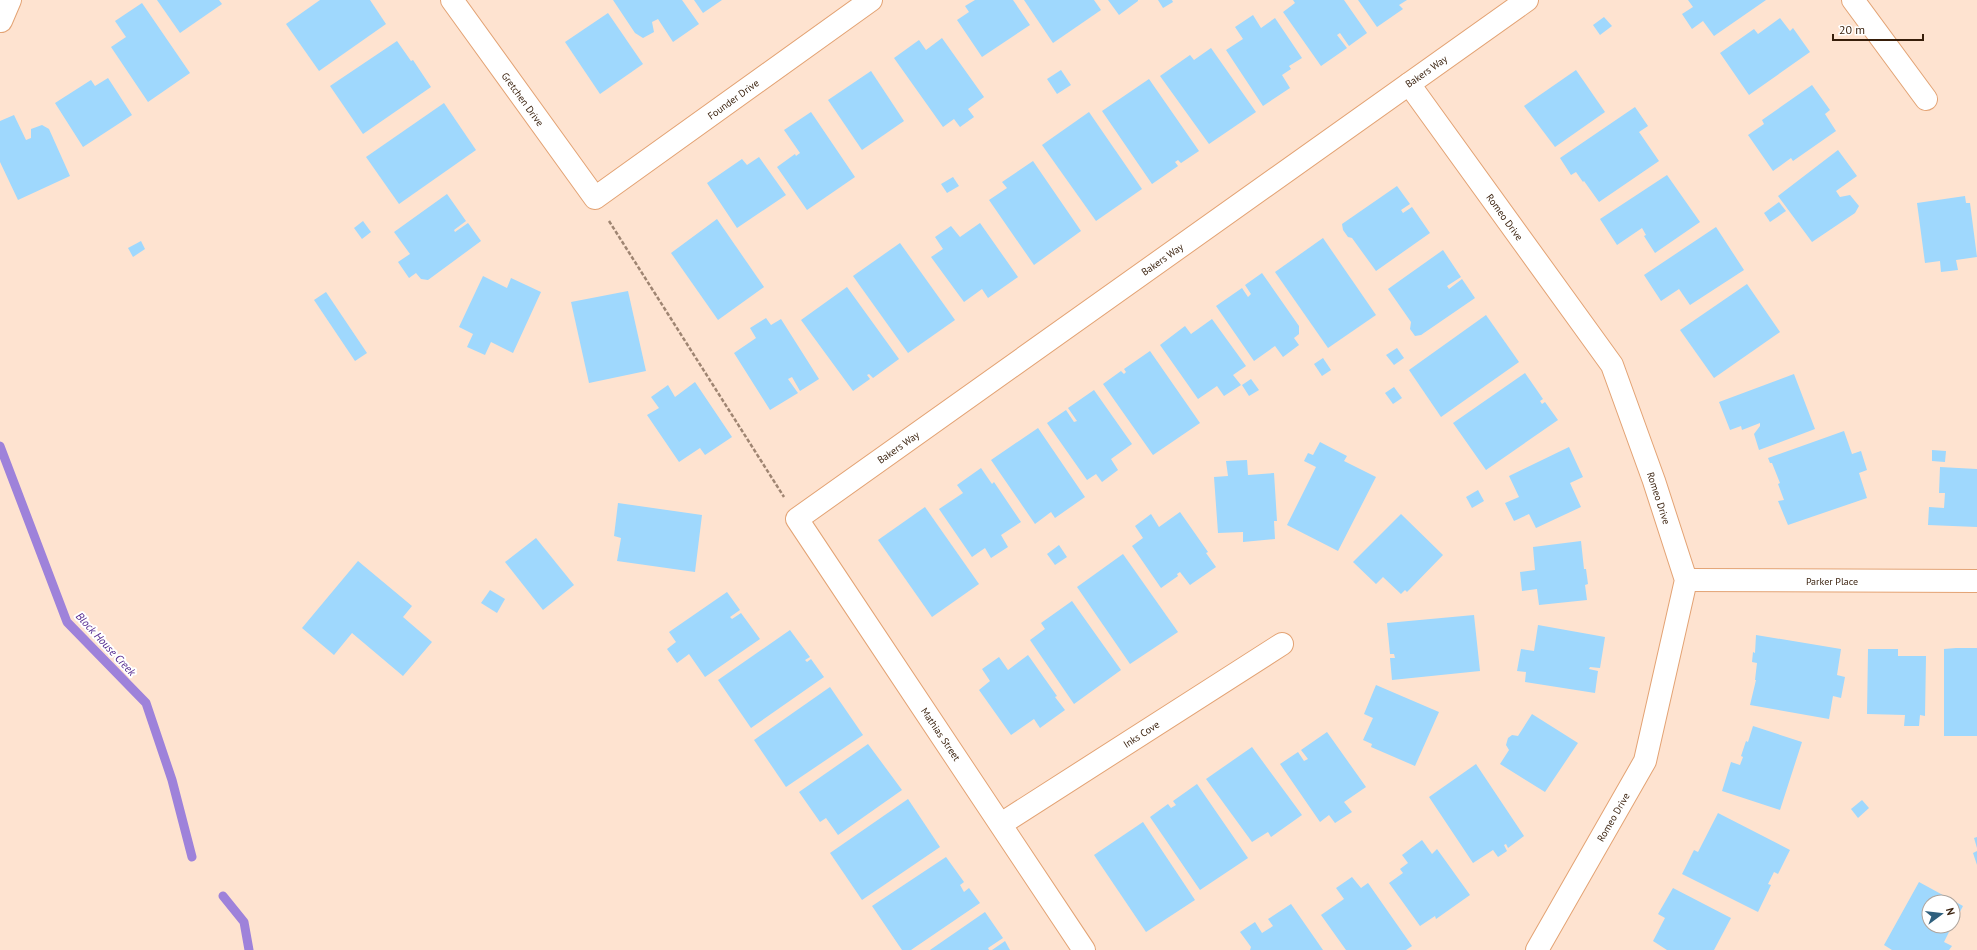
<svg xmlns="http://www.w3.org/2000/svg" width="1977" height="950" viewBox="0 0 1977 950" font-family="'PT Sans',sans-serif">
<rect width="100%" height="100%" fill="#fee3d0"/>
<g fill="none" stroke-linecap="round" stroke-linejoin="round">
<g stroke="#9e82da" stroke-width="9">
<polyline points="0,446 67,622 146,703 172,780 192,857"/>
<polyline points="223,896 244,922 249,950"/>
</g>
</g>
<g fill="#9fd8fd">
<polygon points="157,0 219,0 222,4 180,33"/>
<polygon points="320,0 370,0 386,24 319,71 286,24"/>
<polygon points="613,0 682,0 699,24 673,42 658,19 652,22 654,32 643,38 635,33"/>
<polygon points="694,0 722,0 703,13"/>
<polygon points="975,0 1013,0 1030,25 982,57 957,20 969,12 965,6"/>
<polygon points="1024,0 1094,0 1101,10 1053,43"/>
<polygon points="1108,0 1138,0 1138,1 1119,15"/>
<polygon points="1158,0 1172,0 1173,2 1163,8"/>
<polygon points="1293,0 1344,0 1367,33 1349,46 1340,33 1337,35 1347,48 1321,66 1283,12 1295,3"/>
<polygon points="1358,0 1407,0 1399,5 1403,9 1377,27"/>
<polygon points="1688,0 1766,0 1714,36 1703,21 1692,29 1682,14 1693,7"/>
<polygon points="142,3 190,73 148,102 111,47 126,37 115,21"/>
<polygon points="608,13 643,64 600,94 565,42"/>
<polygon points="1253,15 1261,28 1275,18 1302,58 1289,66 1291,69 1282,75 1290,88 1263,106 1226,50 1243,39 1235,27"/>
<polygon points="1604,17 1612,26 1600,35 1593,25"/>
<polygon points="1780,18 1790,31 1793,28 1810,52 1749,95 1720,53 1754,29 1758,34"/>
<polygon points="942,38 984,97 968,109 974,117 960,127 954,119 943,127 894,58 919,40 926,50"/>
<polygon points="397,41 411,61 413,60 431,87 363,134 330,86"/>
<polygon points="1211,48 1256,112 1209,144 1160,76 1190,55 1194,60"/>
<polygon points="1061,70 1071,85 1057,94 1047,79"/>
<polygon points="1576,70 1605,112 1555,147 1524,106"/>
<polygon points="871,71 904,121 862,150 828,100"/>
<polygon points="108,78 132,115 83,147 55,103 91,80 95,86"/>
<polygon points="1149,79 1199,151 1181,163 1178,160 1175,162 1178,166 1152,184 1102,111"/>
<polygon points="1812,85 1830,110 1825,114 1836,131 1793,161 1791,158 1773,171 1748,135 1764,124 1762,120"/>
<polygon points="444,103 476,150 399,204 366,157"/>
<polygon points="1635,107 1648,126 1639,132 1659,161 1599,202 1584,181 1583,182 1576,172 1571,175 1560,158"/>
<polygon points="811,112 855,177 807,210 777,167 795,154 796,156 800,153 784,130"/>
<polygon points="1089,112 1142,189 1096,221 1042,145"/>
<polygon points="14,115 26,140 31,138 31,129 42,125 49,129 70,176 18,200 0,162 0,121"/>
<polygon points="1838,150 1857,176 1836,191 1840,197 1850,195 1859,206 1855,213 1812,242 1778,196"/>
<polygon points="759,157 786,195 737,228 707,183 742,159 747,165"/>
<polygon points="1033,161 1081,231 1034,265 989,200 1007,188 1002,182"/>
<polygon points="1667,175 1700,222 1655,253 1644,236 1646,235 1642,228 1617,245 1600,219"/>
<polygon points="953,177 959,186 947,193 941,184"/>
<polygon points="1397,186 1410,204 1401,210 1403,213 1412,207 1430,233 1376,271 1352,238 1348,237 1343,230 1342,224"/>
<polygon points="447,194 466,221 454,230 455,232 468,223 481,241 428,280 421,279 416,273 409,278 398,262 410,254 394,232"/>
<polygon points="1965,196 1966,203 1970,203 1977,257 1956,260 1958,270 1941,272 1940,261 1925,263 1917,203"/>
<polygon points="1779,202 1786,211 1770,222 1764,213"/>
<polygon points="717,219 764,287 718,320 671,253"/>
<polygon points="363,221 371,232 362,239 354,228"/>
<polygon points="980,223 1018,277 988,298 982,289 964,302 931,257 943,249 935,237 951,226 960,237"/>
<polygon points="1716,227 1744,270 1690,305 1679,289 1661,301 1644,275"/>
<polygon points="1323,238 1376,315 1328,348 1275,272"/>
<polygon points="141,241 145,249 133,257 128,248"/>
<polygon points="900,243 955,320 908,353 853,276"/>
<polygon points="1443,250 1461,277 1447,286 1449,289 1462,279 1475,298 1421,335 1415,336 1410,329 1411,322 1388,289"/>
<polygon points="1262,273 1299,326 1299,334 1294,338 1299,345 1283,357 1275,346 1254,361 1216,306 1242,288 1248,297 1251,294 1245,285"/>
<polygon points="483,276 507,288 511,278 541,292 513,353 491,342 485,355 467,347 473,334 459,327"/>
<polygon points="1747,284 1780,332 1714,378 1680,330"/>
<polygon points="847,287 899,359 873,378 869,374 867,375 870,379 853,391 801,320"/>
<polygon points="628,291 646,371 589,383 571,302"/>
<polygon points="326,292 367,353 355,361 314,300"/>
<polygon points="1486,315 1519,362 1441,417 1409,370"/>
<polygon points="766,318 771,325 781,319 819,379 800,391 792,377 788,379 798,393 770,410 734,353 756,338 750,328"/>
<polygon points="1212,319 1246,366 1233,375 1241,385 1224,396 1217,386 1198,399 1160,345 1185,326 1191,334"/>
<polygon points="1397,348 1404,358 1394,365 1386,355"/>
<polygon points="1150,351 1200,423 1153,455 1103,384 1121,371 1124,374 1126,372 1124,369"/>
<polygon points="1323,358 1331,370 1322,376 1314,364"/>
<polygon points="1525,373 1543,399 1540,401 1542,404 1545,402 1558,420 1486,470 1453,423"/>
<polygon points="1794,374 1815,429 1759,450 1754,434 1760,426 1760,423 1742,430 1741,426 1730,430 1719,402"/>
<polygon points="1251,379 1259,390 1249,396 1242,385"/>
<polygon points="695,382 732,437 705,455 700,448 679,462 647,415 659,408 651,397 668,385 675,397"/>
<polygon points="1394,387 1402,398 1393,404 1385,393"/>
<polygon points="1094,390 1132,444 1111,459 1118,470 1102,482 1096,474 1087,480 1047,423 1066,410 1074,422 1077,421 1068,408"/>
<polygon points="1038,428 1085,497 1055,518 1051,512 1035,524 991,460"/>
<polygon points="1844,431 1852,454 1861,451 1867,470 1859,473 1867,498 1788,525 1778,501 1784,500 1778,484 1780,483 1772,463 1770,463 1768,458"/>
<polygon points="1320,442 1347,456 1344,461 1376,477 1338,551 1287,525 1316,467 1304,461 1308,453 1313,455"/>
<polygon points="1569,447 1583,477 1570,483 1581,507 1536,528 1529,514 1514,521 1505,503 1519,497 1509,476"/>
<polygon points="1932,450 1946,451 1945,462 1932,461"/>
<polygon points="1247,460 1248,475 1274,473 1277,521 1274,521 1275,539 1243,542 1243,532 1218,533 1214,477 1228,476 1226,461"/>
<polygon points="1940,467 1977,469 1977,527 1928,525 1929,507 1944,508 1945,493 1939,493"/>
<polygon points="981,468 992,484 994,482 1021,522 1001,535 1008,547 991,558 985,548 972,557 939,509 963,493 957,485"/>
<polygon points="1478,490 1484,501 1472,508 1466,497"/>
<polygon points="618,503 702,515 695,572 617,561 621,538 614,536"/>
<polygon points="925,507 979,584 932,617 878,540"/>
<polygon points="1180,512 1208,552 1206,553 1216,567 1190,585 1180,572 1177,574 1178,576 1161,588 1132,546 1143,538 1135,526 1151,514 1159,527"/>
<polygon points="1401,514 1443,555 1407,592 1405,590 1401,594 1383,577 1376,584 1353,562"/>
<polygon points="536,538 574,585 543,610 505,562"/>
<polygon points="1581,541 1584,569 1586,569 1588,584 1585,585 1587,600 1539,605 1537,589 1522,591 1520,572 1535,570 1533,547"/>
<polygon points="1059,545 1067,557 1055,565 1047,554"/>
<polygon points="1123,554 1178,632 1130,664 1077,587"/>
<polygon points="358,561 412,606 403,617 432,642 403,676 352,633 334,655 302,628"/>
<polygon points="490,590 505,599 497,613 481,603"/>
<polygon points="727,592 740,610 730,617 732,619 741,613 760,639 705,677 689,654 677,663 667,649 676,642 669,632"/>
<polygon points="1072,601 1121,670 1074,704 1030,640 1045,629 1041,623"/>
<polygon points="1474,615 1480,671 1392,680 1390,658 1395,658 1394,654 1390,654 1387,623"/>
<polygon points="1538,625 1605,637 1600,668 1590,667 1589,669 1598,671 1595,693 1525,682 1526,672 1517,671 1521,649 1534,651"/>
<polygon points="790,630 810,657 805,660 807,662 811,659 824,677 751,728 718,680"/>
<polygon points="1756,635 1841,649 1837,675 1845,677 1841,698 1833,696 1829,719 1750,705 1756,680 1755,680 1757,663 1752,662 1753,652 1755,653"/>
<polygon points="1956,648 1977,648 1977,736 1944,736 1944,649"/>
<polygon points="1868,649 1898,649 1898,656 1926,656 1925,716 1920,715 1919,726 1904,726 1905,715 1867,714"/>
<polygon points="1028,655 1057,696 1055,697 1065,710 1040,728 1034,719 1011,735 979,690 990,681 982,669 999,657 1008,670"/>
<polygon points="1376,685 1439,712 1415,766 1371,747 1372,744 1363,740 1373,718 1364,714"/>
<polygon points="830,687 863,735 786,787 754,740"/>
<polygon points="1532,714 1578,743 1545,792 1500,764 1509,750 1506,745 1508,738 1512,735 1518,736"/>
<polygon points="1753,726 1802,742 1780,810 1722,791 1731,762 1740,765 1743,757 1741,756 1746,741 1748,742"/>
<polygon points="1327,732 1366,787 1344,802 1352,812 1335,823 1329,815 1320,822 1280,764 1298,752 1304,761 1308,759 1301,750"/>
<polygon points="868,744 902,790 838,835 826,818 820,822 799,792"/>
<polygon points="1252,747 1302,815 1271,837 1268,832 1252,842 1206,779"/>
<polygon points="1476,764 1524,836 1508,848 1506,844 1504,845 1507,851 1498,857 1493,850 1473,863 1429,797"/>
<polygon points="1197,784 1248,858 1200,890 1150,817 1168,804 1171,808 1176,805 1173,801"/>
<polygon points="908,799 940,847 862,900 830,853"/>
<polygon points="1862,800 1869,808 1858,818 1851,809"/>
<polygon points="1718,813 1790,850 1778,874 1774,872 1768,884 1771,885 1758,912 1682,874 1694,850 1698,852"/>
<polygon points="1143,822 1195,900 1146,932 1094,855"/>
<polygon points="1977,837 1977,848 1974,838"/>
<polygon points="1422,840 1432,854 1437,849 1470,895 1436,919 1435,916 1420,926 1389,883 1403,873 1400,869 1408,863 1402,855"/>
<polygon points="1977,851 1977,865 1973,853"/>
<polygon points="946,857 964,882 960,885 964,892 969,888 980,903 911,950 902,950 872,906"/>
<polygon points="1352,877 1361,888 1368,883 1412,946 1406,950 1346,950 1321,915 1344,899 1336,888"/>
<polygon points="1919,882 1963,906 1953,925 1953,902 1929,902 1929,926 1952,926 1944,942 1952,946 1949,950 1892,950 1884,945"/>
<polygon points="1673,888 1731,918 1714,950 1667,950 1653,941 1665,918 1658,914"/>
<polygon points="1291,904 1323,950 1250,950 1251,947 1240,932 1255,922 1262,933 1273,926 1268,919"/>
<polygon points="985,912 1003,938 988,948 989,950 930,950"/>
<polygon points="1005,941 1010,950 992,950"/>
</g>
<g fill="none" stroke-linecap="round" stroke-linejoin="round">
<g stroke="#e3a374" stroke-width="24">
<g id="street">
<polyline points="452,0 595,198 871,0"/>
<polyline points="1853,0 1926,99"/>
<polyline points="1,21 10,0"/>
<polyline points="1409,84 1612,365 1654,481 1686,580 1645,761 1537,950"/>
<polyline points="1686,580 1977,581"/>
<polyline points="1001,824 1282,644"/>
<polyline points="1084,950 797,519 1527,0"/>
</g>
</g>
<polyline stroke="#9f8572" stroke-width="2.5" stroke-dasharray="4 2" stroke-linecap="butt" points="609,221 784,497"/>
<use href="#street" stroke="#fff" stroke-width="22"/>
</g>
<g text-anchor="middle" stroke-width="4" stroke-linejoin="round" paint-order="stroke">
<g font-size="10" fill="#371e0a" stroke="#fff">
<text transform="translate(1426 71) rotate(-35)" y="4">Bakers Way</text>
<text transform="translate(523 99) rotate(54)" y="4">Gretchen Drive</text>
<text transform="translate(733 99) rotate(-36)" y="4">Founder Drive</text>
<text transform="translate(1505 217) rotate(54)" y="4">Romeo Drive</text>
<text transform="translate(1162 259) rotate(-35)" y="4">Bakers Way</text>
<text transform="translate(898 447) rotate(-35)" y="4">Bakers Way</text>
<text transform="translate(1659 498) rotate(72)" y="4">Romeo Drive</text>
<text x="1832" y="585">Parker Place</text>
<text transform="translate(941 734) rotate(56)" y="4">Mathias Street</text>
<text transform="translate(1141 734) rotate(-33)" y="4">Inks Cove</text>
<text transform="translate(1613 817) rotate(-60)" y="4">Romeo Drive</text>
</g>
<g font-size="11" font-style="italic" fill="#52278e" stroke="#fff">
<text transform="translate(106 644) rotate(47)" y="4">Block House Creek</text>
</g>
</g>
<g transform="translate(1941 914) rotate(75)"><circle r="19" fill="#ffffff" stroke="#afa59d"/>
<path d="M0-3L7 15L0 10L-7 15Z" fill="#2f607e"/>
<text y="-6" font-size="11" font-weight="bold" text-anchor="middle" fill="#371e0a">N</text>
</g>
<path d="M1833 34v6h90v-6" fill="none" stroke="#371e0a" stroke-width="2"/>
<text x="1839" y="34" font-size="12" fill="#371e0a" stroke="#ffffff" stroke-width="3" paint-order="stroke">20 m</text>
</svg>
